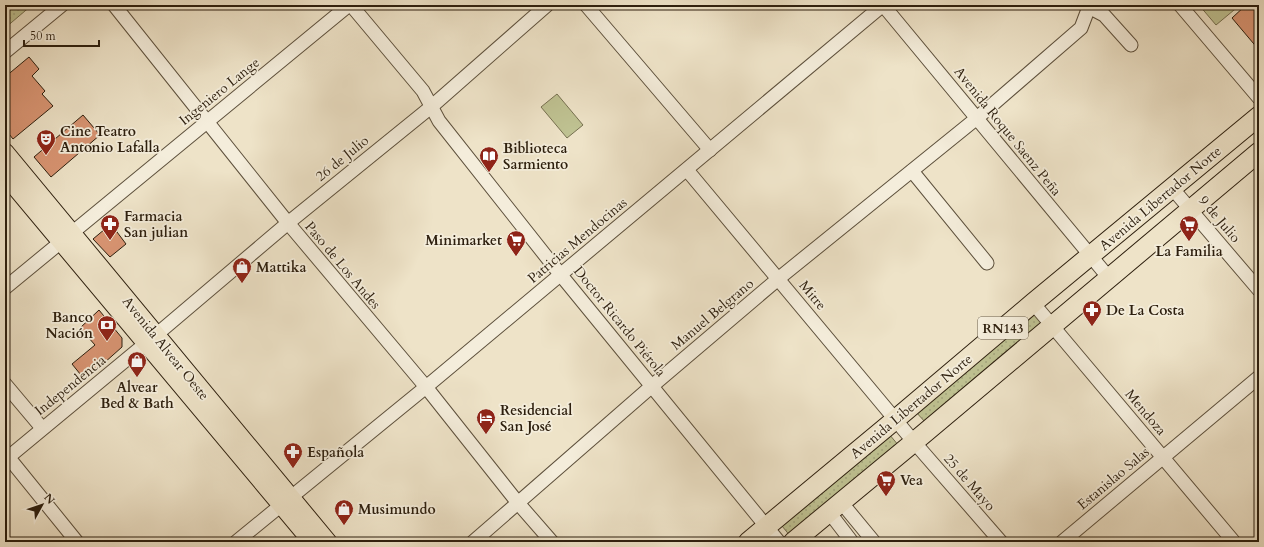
<svg xmlns="http://www.w3.org/2000/svg" width="1264" height="547" viewBox="0 0 1264 547" font-family="Cardo,serif">
<defs>
<pattern id="grass-dots" width="8" height="8" patternUnits="userSpaceOnUse"><rect width="8" height="8" fill="#bfc292"/><path d="M2 2h.1M6 6h.1" fill="none" stroke="#a4a67d" stroke-width="1.8" stroke-linecap="round"/></pattern>
</defs>
<rect width="100%" height="100%" fill="#eee3c8"/>
<filter id="stains"><feTurbulence type="fractalNoise" baseFrequency=".005" numOctaves="4"/><feColorMatrix values="0 0 0 0 .2 0 0 0 0 .09 0 0 0 0 .02 0 0 0 .5 -.17"/></filter>
<radialGradient id="worn" r=".72"><stop offset=".6" stop-color="#630" stop-opacity="0"/><stop offset="1" stop-color="#630" stop-opacity=".3"/></radialGradient>
<g fill="url(#grass-dots)" stroke="#767050">
<polygon points="5,5 32,5 5,28"/>
<polygon points="1033,313 1043,324 926,423 915,411"/>
<polygon points="889,434 899,446 791,537 782,526"/>
</g>
<g fill="#bfc292" stroke="#767050">
<polygon points="1199,5 1240,5 1216,25"/>
<polygon points="557,94 583,125 567,138 541,107"/>
</g>
<g fill="#d89472" stroke="#2d1f0e">
<polygon points="1246,5 1259,5 1259,50 1232,18"/>
<polygon points="29,57 39,69 32,76 45,91 42,94 53,106 13,139 5,129 5,77"/>
<polygon points="83,115 100,135 51,177 34,157"/>
<polygon points="111,224 126,244 110,257 93,239"/>
<polygon points="99,310 122,338 122,347 85,380 72,364 95,345 80,328"/>
</g>
<g fill="none" stroke-linecap="round" stroke-linejoin="round">
<g stroke="#5d503c" stroke-width="15">
<g id="minor">
<polyline points="114,5 288,223 426,387 518,503 552,542"/>
<polyline points="351,5 423,91 439,121 560,274 779,542"/>
<polyline points="586,5 710,150"/>
<polyline points="883,5 1109,278"/>
<polyline points="1085,5 1104,15 1131,45"/>
<polyline points="1180,5 1259,98"/>
<polyline points="5,52 62,5"/>
<polyline points="687,170 914,442 1001,542"/>
<polyline points="912,171 987,263"/>
<polyline points="1172,188 1259,290"/>
<polyline points="5,288 349,5"/>
<polyline points="1033,303 1234,542"/>
<polyline points="5,384 42,428"/>
<polyline points="5,453 77,542"/>
<polyline points="5,460 156,335 288,223 431,107 547,5"/>
<polyline points="841,502 874,542"/>
<polyline points="829,512 852,542"/>
<polyline points="236,542 426,387 883,5"/>
<polyline points="473,542 652,386 778,279 977,118 1081,28 1089,7"/>
<polyline points="1062,542 1259,377"/>
</g>
</g>
<g stroke="#2d1f0e" stroke-width="19">
<g id="major">
<polyline points="5,152 328,542"/>
<polyline points="5,175 312,542"/>
</g>
</g>
<g stroke="#2d1f0e" stroke-width="21">
<g id="highway">
<polyline points="748,542 896,419 1033,303 1259,116"/>
<polyline points="793,542 914,442 1259,152"/>
</g>
</g>
<use href="#minor" stroke="#f4eddb" stroke-width="13"/>
<use href="#major" stroke="#eee3c8" stroke-width="17"/>
<use href="#highway" stroke="#eee3c8" stroke-width="19"/>
</g>
<defs>
<g id="theatre-pin" transform="scale(1)"><path d="M0 17L-7.5 6A9.5 9.5 0 1 1 7.5 6Z" fill="#8f2418" stroke="#f4eddb"/><path d="M-5-5.5Q0-4 5-5.5V0Q5 5 0 6Q-5 5-5 0ZM-3.3-2.5H-1v1.5H-3.3ZM1-2.5H3.3v1.5H1ZM-2.8 1Q0 5.5 2.8 1Z" fill="#fff"/></g>
<g id="library-pin" transform="scale(1)"><path d="M0 17L-7.5 6A9.5 9.5 0 1 1 7.5 6Z" fill="#8f2418" stroke="#f4eddb"/><path d="M-6-4Q-3-5.5-.7-3.5V5Q-3 3-6 4ZM6-4Q3-5.5 .7-3.5V5Q3 3 6 4Z" fill="#fff"/></g>
<g id="pharmacy-pin" transform="scale(1)"><path d="M0 17L-7.5 6A9.5 9.5 0 1 1 7.5 6Z" fill="#8f2418" stroke="#f4eddb"/><path d="M-2-6h4v4h4v4h-4v4h-4v-4h-4v-4h4Z" fill="#fff"/></g>
<g id="supermarket-pin" transform="scale(1)"><path d="M0 17L-7.5 6A9.5 9.5 0 1 1 7.5 6Z" fill="#8f2418" stroke="#f4eddb"/><path d="M-6-5.5h2.5l.6 2H6L4.5 2H-2.5L-4.4-4H-6ZM-1.5 3.2a1.3 1.3 0 1 0 .1 0ZM3 3.2a1.3 1.3 0 1 0 .1 0Z" fill="#fff"/></g>
<g id="shop-pin" transform="scale(1)"><path d="M0 17L-7.5 6A9.5 9.5 0 1 1 7.5 6Z" fill="#8f2418" stroke="#f4eddb"/><path d="M-5-2.5h2.3a2.7 3.5 0 0 1 5.4 0H5L5.5 6h-11ZM-1.5-2.5h3a1.5 2.3 0 0 0-3 0Z" fill="#fff"/></g>
<g id="bank-pin" transform="scale(1)"><path d="M0 17L-7.5 6A9.5 9.5 0 1 1 7.5 6Z" fill="#8f2418" stroke="#f4eddb"/><path d="M-6-4H6V4H-6ZM0-2.3a2.3 2.3 0 1 0 0 4.6a2.3 2.3 0 1 0 0-4.6Z" fill="#fff"/></g>
<g id="hotel-pin" transform="scale(1)"><path d="M0 17L-7.5 6A9.5 9.5 0 1 1 7.5 6Z" fill="#8f2418" stroke="#f4eddb"/><path d="M-6-4.5h1.5V1H6V5H4.5V3h-9V5H-6ZM-4 0a1.8 1.8 0 1 1 3.6 0ZM.5 0V-2.5h3Q6-2.5 6 0Z" fill="#fff"/></g>
</defs>
<g fill-rule="evenodd">
<use href="#theatre-pin" x="46" y="139"/>
<use href="#library-pin" x="489" y="156"/>
<use href="#pharmacy-pin" x="110" y="224"/>
<use href="#supermarket-pin" x="1189" y="225"/>
<use href="#supermarket-pin" x="516" y="240"/>
<use href="#shop-pin" x="242" y="267"/>
<use href="#pharmacy-pin" x="1092" y="310"/>
<use href="#bank-pin" x="107" y="325"/>
<use href="#shop-pin" x="137" y="361"/>
<use href="#hotel-pin" x="486" y="418"/>
<use href="#pharmacy-pin" x="293" y="452"/>
<use href="#supermarket-pin" x="886" y="480"/>
<use href="#shop-pin" x="344" y="509"/>
</g>
<g text-anchor="middle" stroke-width="3.5" stroke-linejoin="round" paint-order="stroke">
<rect fill="#f4eddb" stroke="#695d4c" stroke-width="1" x="978" y="317" width="50" height="22" rx="3"/>
<g font-size="13" font-weight="bold" fill="#2d1f0e">
<text x="1003" y="333">RN143</text>
</g>
<g font-size="14" fill="#2d1f0e" stroke="#f4eddb">
<text transform="translate(219 91) rotate(-39)" y="5">Ingeniero Lange</text>
<text transform="translate(1008 131) rotate(51)" y="5">Avenida Roque Saenz Peña</text>
<text transform="translate(342 158) rotate(-39)" y="5">26 de Julio</text>
<text transform="translate(1160 198) rotate(-40)" y="5">Avenida Libertador Norte</text>
<text transform="translate(1220 219) rotate(50)" y="5">9 de Julio</text>
<text transform="translate(577 240) rotate(-40)" y="5">Patricias Mendocinas</text>
<text transform="translate(343 265) rotate(50)" y="5">Paso de Los Andes</text>
<text transform="translate(813 295) rotate(50)" y="5">Mitre</text>
<text transform="translate(712 314) rotate(-40)" y="5">Manuel Belgrano</text>
<text transform="translate(620 321) rotate(51)" y="5">Doctor Ricardo Piérola</text>
<text transform="translate(166 348) rotate(51)" y="5">Avenida Alvear Oeste</text>
<text transform="translate(70 385) rotate(-39)" y="5">Independencia</text>
<text transform="translate(911 406) rotate(-40)" y="5">Avenida Libertador Norte</text>
<text transform="translate(1146 412) rotate(50)" y="5">Mendoza</text>
<text transform="translate(1113 478) rotate(-40)" y="5">Estanislao Salas</text>
<text transform="translate(970 482) rotate(49)" y="5">25 de Mayo</text>
</g>
<g font-size="14" font-weight="bold" fill="#2d1f0e" stroke="#f4eddb" text-anchor="start">
<text x="60" y="136">Cine Teatro<tspan x="60" dy="16">Antonio Lafalla</tspan></text>
<text x="503" y="153">Biblioteca<tspan x="503" dy="16">Sarmiento</tspan></text>
<text x="124" y="221">Farmacia<tspan x="124" dy="16">San julian</tspan></text>
<text x="502" y="245" text-anchor="end">Minimarket</text>
<text x="1189" y="256" text-anchor="middle">La Familia</text>
<text x="256" y="272">Mattika</text>
<text x="1106" y="315">De La Costa</text>
<text x="93" y="322" text-anchor="end">Banco<tspan x="93" dy="16">Nación</tspan></text>
<text x="137" y="392" text-anchor="middle">Alvear<tspan x="137" dy="16">Bed &amp; Bath</tspan></text>
<text x="500" y="415">Residencial<tspan x="500" dy="16">San José</tspan></text>
<text x="307" y="457">Española</text>
<text x="900" y="485">Vea</text>
<text x="358" y="514">Musimundo</text>
</g>
</g>
<rect width="1264" height="547" fill="none" stroke="#eee3c8" stroke-width="20"/>
<rect x="6" y="6" width="1252" height="535" fill="none" stroke="#2d1f0e" stroke-width="2"/>
<rect x="10" y="10" width="1244" height="527" fill="none" stroke="#2d1f0e"/>
<g transform="translate(42 505) rotate(50)" stroke="#f4eddb" stroke-width="3" paint-order="stroke">
<path d="M0-3L7 15L0 10L-7 15Z" fill="#2d1f0e"/>
<text y="-6" font-size="11" font-weight="bold" text-anchor="middle" fill="#2d1f0e">N</text>
</g>
<path d="M24 40v6h75v-6" fill="none" stroke="#2d1f0e" stroke-width="2"/>
<text x="30" y="40" font-size="12" fill="#2d1f0e" stroke="#f4eddb" stroke-width="3" paint-order="stroke">50 m</text>
<rect width="100%" height="100%" filter="url(#stains)"/>
<rect width="100%" height="100%" fill="url(#worn)"/>
</svg>
